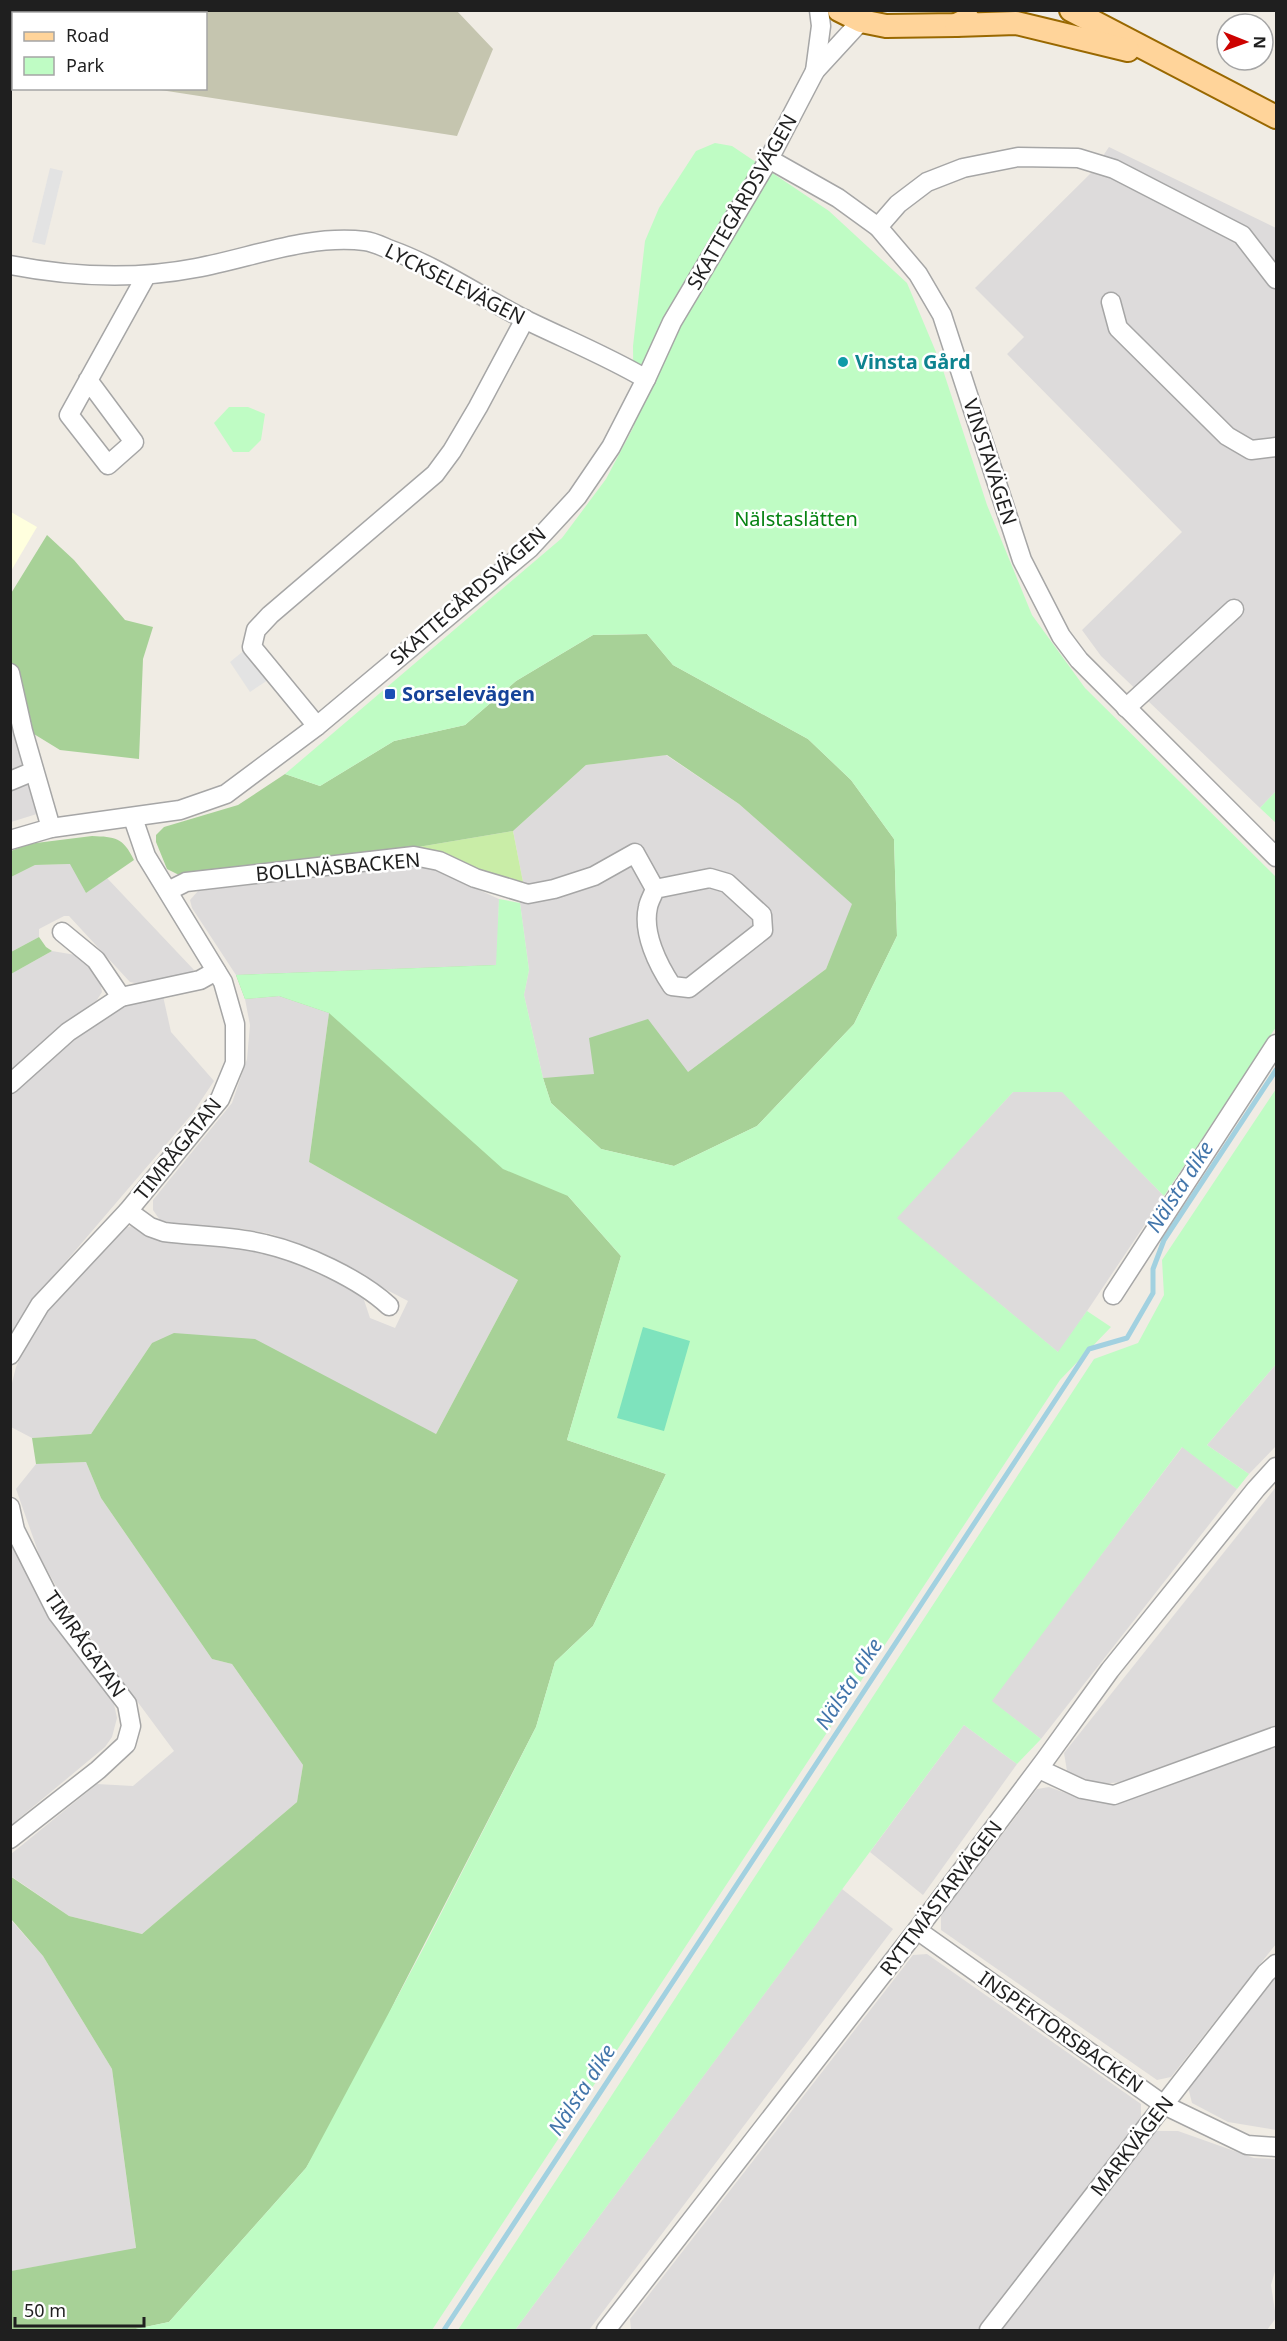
<svg xmlns="http://www.w3.org/2000/svg" width="1287" height="2341" viewBox="0 0 1287 2341" font-family="'Noto Sans',sans-serif">
<rect width="100%" height="100%" fill="#f0ece4"/>
<g fill="#dddbdb">
<polygon points="1109,147 1276,228 1276,791 1260,808 1101,656 1082,630 1182,532 1007,354 1024,337 975,288 1092,172"/>
<polygon points="10,708 40,813 11,822 10,822"/>
<polygon points="666,755 739,804 853,904 826,969 688,1072 543,1078 524,995 529,970 520,903 523,882 513,831 586,765"/>
<polygon points="71,864 86,893 107,878 194,970 188,975 140,984 130,982 69,916 64,916 39,929 39,937 11,952 11,877 35,865"/>
<polygon points="414,866 435,870 499,899 497,965 236,975 192,908 190,900 198,891"/>
<polygon points="52,951 76,955 82,959 99,977 102,992 97,1000 67,1022 11,1073 11,974"/>
<polygon points="163,996 171,1032 214,1081 192,1114 39,1293 11,1334 11,1095 81,1032 114,1010 136,1001"/>
<polygon points="279,996 329,1013 309,1162 518,1280 436,1434 152,1343 91,1434 32,1438 11,1427 11,1387 16,1367 30,1337 48,1310 120,1229 132,1226 163,1241 242,1248 275,1254 362,1294 370,1318 395,1328 408,1301 303,1246 271,1234 244,1229 177,1224 160,1220 153,1210 153,1200 232,1103 247,1059 250,1025 245,999"/>
<polygon points="1062,1091 1164,1196 1059,1353 896,1218 1013,1092"/>
<polygon points="1276,1364 1276,1446 1249,1474 1207,1445"/>
<polygon points="1183,1446 1237,1489 1041,1739 991,1701"/>
<polygon points="86,1462 101,1498 212,1659 232,1664 303,1765 297,1802 142,1934 69,1916 11,1876 11,1854 97,1784 133,1786 174,1751 68,1608 40,1557 16,1489 36,1464"/>
<polygon points="1276,1487 1276,1725 1125,1782 1097,1784 1067,1771 1064,1753"/>
<polygon points="10,1529 56,1624 114,1704 117,1718 112,1737 105,1747 11,1825"/>
<polygon points="964,1725 1017,1764 923,1895 870,1852"/>
<polygon points="1276,1741 1276,1944 1171,2077 1157,2080 941,1930 941,1915 1037,1789 1049,1787 1085,1800 1116,1805"/>
<polygon points="842,1889 893,1929 589,2330 515,2330"/>
<polygon points="10,1919 43,1956 112,2069 136,2249 11,2271"/>
<polygon points="927,1954 1141,2104 1141,2118 978,2330 631,2330 630,2319 913,1955"/>
<polygon points="1276,1973 1276,2130 1228,2122 1192,2103 1188,2087"/>
<polygon points="1156,2131 1178,2131 1254,2158 1276,2159 1276,2268 1271,2285 1276,2318 1267,2330 1002,2330"/>
</g>
<polygon fill="#ffffde" points="11,512 37,527 11,571"/>
<polygon fill="#c5c5af" points="10,11 457,11 493,49 457,136 154,89 206,88 206,14 14,14 13,67 11,66"/>
<polygon fill="#c9eda7" points="513,831 523,882 505,880 418,847"/>
<g fill="#a7d197">
<polygon points="47,535 74,560 125,620 153,627 143,659 139,759 60,750 29,731 11,661 10,595"/>
<polygon points="647,634 673,665 808,739 851,780 894,839 897,936 854,1024 757,1126 674,1166 601,1149 551,1103 543,1078 594,1074 589,1038 648,1019 688,1072 826,969 852,904 739,804 667,755 586,765 513,831 418,847 181,876 167,869 156,842 156,835 164,827 238,805 285,774 320,786 394,741 465,725 516,681 593,635"/>
<path d="M92,836C115,837 123,837 134,860L86,893L70,864L35,865L11,877V851L28,844Z"/>
<polygon points="39,937 46,947 52,951 11,974 11,952"/>
<polygon points="497,965 568,1196 621,1256 567,1440 666,1474 593,1626 555,1662 536,1727 396,1999 353,2089 306,2168 169,2322 131,2330 11,2330 11,2271 136,2248 112,2069 43,1956 11,1919 10,1876 69,1916 142,1934 297,1802 303,1765 232,1664 212,1659 101,1498 86,1462 36,1464 32,1438 91,1434 152,1343 174,1333 255,1339 436,1434 518,1280 309,1162 329,1013 279,996 245,999 236,975"/>
</g>
<g fill="#bffcc4">
<polygon points="715,143 732,146 829,211 907,283 941,364 987,505 1032,615 1085,688 1276,877 1276,1027 1164,1196 1062,1092 1013,1092 897,1218 1058,1352 1087,1311 1111,1327 1060,1380 432,2330 131,2330 169,2322 306,2168 424,1947 536,1727 555,1662 593,1626 666,1474 567,1440 621,1256 568,1196 503,1169 329,1013 279,996 245,999 236,975 496,965 499,899 520,903 529,970 524,995 543,1078 551,1103 601,1149 674,1166 757,1126 854,1024 897,936 894,839 851,780 808,739 673,665 647,634 593,635 516,681 465,725 394,741 320,786 285,774 562,538 606,479 634,426 633,346 645,241 659,208 696,151"/>
<polygon points="229,407 248,407 265,414 261,440 249,452 233,452 214,423"/>
<polygon points="1276,791 1276,823 1260,808"/>
<polygon points="1276,1089 1276,1364 1207,1445 1249,1474 1237,1489 1182,1447 992,1701 1041,1739 1017,1764 964,1725 515,2330 458,2330 1094,1359 1138,1343 1164,1295 1162,1260"/>
</g>
<polygon fill="#7ee3bd" points="643,1327 690,1341 664,1431 617,1418"/>
<g fill="#e3e3e3">
<polygon points="50,168 63,171 45,245 32,242"/>
<polygon points="252,644 277,674 250,692 230,662"/>
</g>
<g fill="none" stroke-linecap="round" stroke-linejoin="round">
<polyline stroke="#a2d1e0" stroke-width="5" points="444,2330 1089,1349 1127,1338 1153,1293 1153,1269 1164,1240 1276,1070"/>
<g stroke="#a6a6a6" stroke-width="21">
<g id="minor">
<polyline points="815,71 821,26 819,10"/>
<polyline points="769,159 838,198 878,227 918,274 942,315 1022,560 1061,636 1079,660 1276,857"/>
<polyline points="878,227 898,204 927,182 963,168 1018,157 1078,158 1114,169 1242,235 1276,279"/>
<path d="M10,265C72,277 134,280 196,268C251,258 308,234 365,241C374,242 383,247 391,250C438,267 480,296 524,319C565,339 607,356 646,379"/>
<polyline points="1111,302 1118,328 1227,436 1251,450 1276,447"/>
<polyline points="88,380 134,442 108,465 69,415 146,276"/>
<polyline points="10,673 23,731 51,828"/>
<polyline points="1126,708 1234,609"/>
<polyline points="317,726 252,647 256,630 270,615 435,474 452,451 478,407 525,319"/>
<polyline points="10,781 34,771"/>
<polyline points="10,840 51,828 180,810 226,794 317,726 530,548 577,497 611,447 646,379 672,322 769,159 815,71 861,21"/>
<path d="M168,891L186,882L414,856L439,861L475,878L528,894L554,889L594,876L635,853L655,889C653,895 649,901 648,907C642,933 658,965 672,986L689,988L763,930L762,915L727,883L710,878L655,889"/>
<polyline points="62,932 96,960 121,997"/>
<polyline points="10,1084 68,1032 121,997 200,980 216,971"/>
<path d="M128,1211L150,1227L164,1232C194,1236 236,1236 265,1244C304,1253 360,1279 389,1306"/>
<polyline points="1113,1295 1276,1044"/>
<polyline points="10,1355 40,1305 128,1211 220,1099 235,1063 235,1024 223,982 146,856 133,818"/>
<polyline points="10,1507 15,1530 57,1613 127,1704 131,1726 126,1744 98,1770 10,1839"/>
<polyline points="1039,1769 1082,1789 1114,1795 1276,1736"/>
<polyline points="917,1930 1164,2105 1247,2145 1276,2147"/>
<polyline points="606,2330 917,1930 1045,1760 1110,1670 1256,1489 1276,1467"/>
<polyline points="989,2330 1266,1973 1276,1964"/>
</g>
</g>
<g stroke="#996800" stroke-width="26">
<g id="major">
<polyline points="839,10 861,21 886,26 956,25 968,19"/>
<polyline points="1071,10 1276,117"/>
<polyline points="956,25 1016,23 1128,50"/>
</g>
</g>
<use href="#minor" stroke="#fff" stroke-width="18"/>
<use href="#major" stroke="#ffd49a" stroke-width="22"/>
</g>
<circle fill="#0f9aa8" stroke="#fff" stroke-width="2" cx="843" cy="362" r="6"/>
<rect fill="#1a4fb4" stroke="#fff" stroke-width="2" x="384" y="688" width="12" height="12" rx="3"/>
<g text-anchor="middle" stroke-width="5" stroke-linejoin="round" paint-order="stroke">
<g font-size="20" fill="#1f1f1f" stroke="#fff">
<text transform="translate(742 202) rotate(-60)" y="7">SKATTEGÅRDSVÄGEN</text>
<text transform="translate(455 284) rotate(27)" y="7">LYCKSELEVÄGEN</text>
<text transform="translate(990 462) rotate(72)" y="7">VINSTAVÄGEN</text>
<text transform="translate(468 596) rotate(-41)" y="7">SKATTEGÅRDSVÄGEN</text>
<text transform="translate(338 867) rotate(-5)" y="7">BOLLNÄSBACKEN</text>
<text transform="translate(178 1149) rotate(-51)" y="7">TIMRÅGATAN</text>
<text transform="translate(85 1644) rotate(55)" y="7">TIMRÅGATAN</text>
<text transform="translate(941 1898) rotate(-53)" y="7">RYTTMÄSTARVÄGEN</text>
<text transform="translate(1061 2032) rotate(35)" y="7">INSPEKTORSBACKEN</text>
<text transform="translate(1132 2146) rotate(-52)" y="7">MARKVÄGEN</text>
</g>
<g font-size="20" font-weight="bold" fill="#0d838f" stroke="#fff" text-anchor="start">
<text x="855" y="369">Vinsta Gård</text>
</g>
<g font-size="20" fill="#068312" stroke="#fff">
<text x="796" y="526">Nälstaslätten</text>
</g>
<g font-size="20" font-weight="bold" fill="#164399" stroke="#fff" text-anchor="start">
<text x="402" y="701">Sorselevägen</text>
</g>
<g font-size="21" font-style="italic" fill="#4376ab" stroke="#fff">
<text transform="translate(1180 1187) rotate(-57)" y="7">Nälsta dike</text>
<text transform="translate(849 1684) rotate(-57)" y="7">Nälsta dike</text>
<text transform="translate(582 2090) rotate(-57)" y="7">Nälsta dike</text>
</g>
</g>
<rect width="1287" height="2341" fill="none" stroke="#1f1f1f" stroke-width="24"/>
<rect x="12" y="12" width="195" height="78" fill="#ffffff" stroke="#a5a5a5" stroke-width="1.5"/>
<rect x="24" y="32" width="30" height="9" fill="#ffd49a" stroke="#a5a5a5" stroke-width="1.5"/>
<text x="66" y="42" font-size="18" fill="#1f1f1f">Road</text>
<rect x="24" y="57" width="30" height="18" fill="#bffcc4" stroke="#a5a5a5" stroke-width="1.5"/>
<text x="66" y="72" font-size="18" fill="#1f1f1f">Park</text>
<g transform="translate(1245 42) rotate(91)"><circle r="28" fill="#ffffff" stroke="#a5a5a5" stroke-width="1.5"/>
<path d="M0-4.5L10 22L0 15L-10 22Z" fill="#cd0200"/>
<text y="-9" font-size="16" font-weight="bold" text-anchor="middle" fill="#1f1f1f">N</text>
</g>
<path d="M15 2317v9h129v-9" fill="none" stroke="#1f1f1f" stroke-width="3"/>
<text x="24" y="2317" font-size="18" fill="#1f1f1f" stroke="#ffffff" stroke-width="4.5" paint-order="stroke">50 m</text>
</svg>
